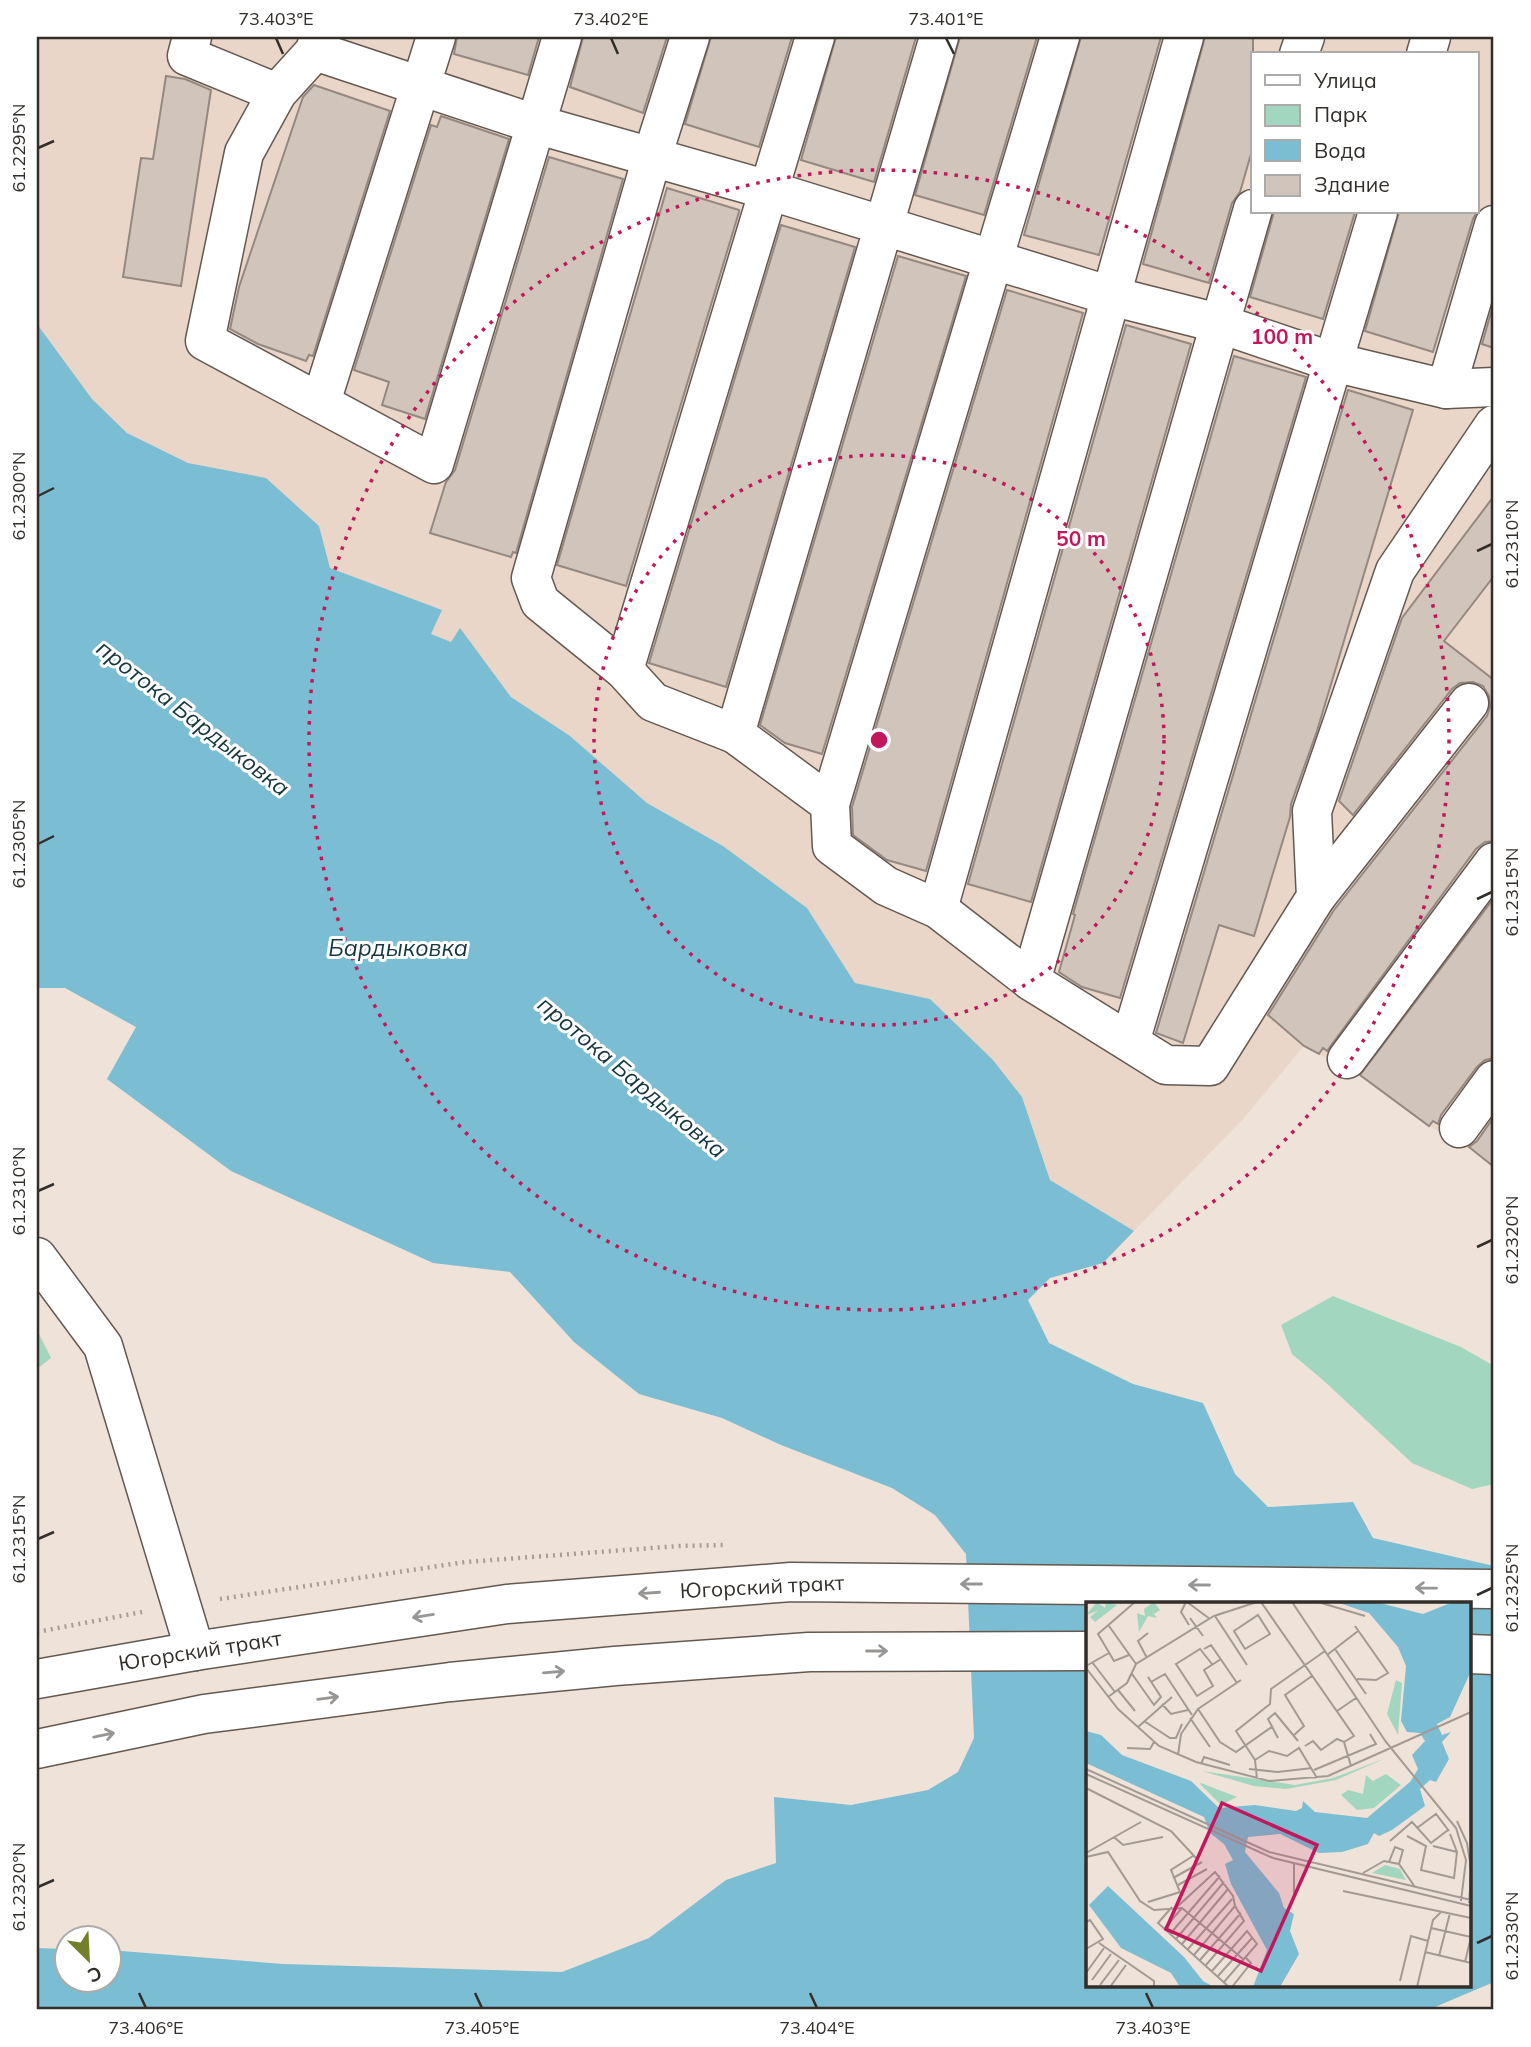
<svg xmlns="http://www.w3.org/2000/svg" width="1531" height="2047" viewBox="0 0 1531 2047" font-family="Mulish,sans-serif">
<rect width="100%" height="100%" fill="#efe2d9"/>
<path fill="#e9d6c8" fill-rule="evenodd" d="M37,37H1494V1167L1468,1147L1429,1126L1361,1076L1304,1046L1244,1118L1134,1231L1050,1180L1022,1097L930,999L855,983L807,908L723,846L647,803L570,736L511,697L460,629L451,643L430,634L441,610L330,568L319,526L266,479L188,463L127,433L92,399L37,324ZM1253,54H1477V212H1253Z"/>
<g fill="#a3d6be">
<polygon points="1333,1296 1461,1347 1494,1366 1494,1484 1472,1489 1412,1463 1323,1380 1292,1354 1281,1325"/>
<polygon points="37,1330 51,1358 37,1369"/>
</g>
<path fill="#7bbdd2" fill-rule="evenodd" d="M37,324L92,399L127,433L188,463L266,478L319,526L330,568L442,610L431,634L451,642L460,628L511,697L570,736L647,803L723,846L807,908L855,983L930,999L993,1060L1022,1097L1050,1180L1134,1231L1103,1263L1050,1278L1028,1300L1049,1343L1133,1384L1203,1403L1235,1474L1268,1507L1353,1502L1373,1538L1494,1566V1982L1428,2010H37V1948L66,1949V1980H108L109,1950L283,1964L562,1972L649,1938L726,1880L776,1863L774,1797L851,1805L928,1790L958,1772L974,1738L966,1554L935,1515L892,1488L781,1445L722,1418L639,1394L574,1342L510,1272L433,1263L231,1171L107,1079L136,1027L65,988H37ZM1088,1604H1470V1986H1088Z"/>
<g fill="#d1c4bb" stroke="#948880" stroke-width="2">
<polygon points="457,37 539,37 528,75 454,54"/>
<polygon points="583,37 667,37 643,113 570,87"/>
<polygon points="711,37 792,37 759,147 685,124"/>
<polygon points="836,37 916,37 874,182 801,160"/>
<polygon points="960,37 1037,37 984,215 915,195"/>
<polygon points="1081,37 1161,37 1099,255 1024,235"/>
<polygon points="1205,37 1253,37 1253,147 1240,192 1232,203 1209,283 1143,264"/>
<polygon points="166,76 185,79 211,90 181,286 123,277 141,158 153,159"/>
<polygon points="314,85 390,111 313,356 309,355 306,361 258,344 230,329 239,287 303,97"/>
<polygon points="441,116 509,139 425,419 382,405 389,382 354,370 431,125 437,127"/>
<polygon points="549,157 623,179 516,553 513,552 511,557 430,533 446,482 455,470"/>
<polygon points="667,188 739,210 739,212 626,586 557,565"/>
<polygon points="1274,212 1355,212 1323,319 1250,297"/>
<polygon points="1399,212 1477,212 1473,219 1433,352 1365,331"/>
<polygon points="781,225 855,247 726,687 649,663"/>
<polygon points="898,256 966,276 822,754 785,743 760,725"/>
<polygon points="1007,290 1083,313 926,871 887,860 853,835 852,807"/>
<polygon points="1494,302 1494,348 1482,344"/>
<polygon points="1126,325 1191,344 1031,902 968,884"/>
<polygon points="1234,356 1306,377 1120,998 1082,987 1059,972 1075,915 1073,914"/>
<polygon points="1348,390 1413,410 1317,731 1291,804 1290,817 1254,936 1219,925 1183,1043 1156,1033"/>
<polygon points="1494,496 1494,576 1444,641 1494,680 1494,841 1485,842 1476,849 1327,1051 1323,1048 1319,1054 1304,1046 1268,1015 1334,910 1487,716 1490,707 1489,696 1483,686 1473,682 1460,683 1452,689 1353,815 1339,801 1402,618"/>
<polygon points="1494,898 1494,1058 1485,1060 1477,1067 1441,1115 1438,1124 1433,1121 1429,1126 1360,1075"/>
<polygon points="1494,1117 1494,1167 1469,1147 1477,1141"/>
</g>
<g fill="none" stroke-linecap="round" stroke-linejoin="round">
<g stroke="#645951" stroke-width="41">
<g id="minor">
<polyline points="192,37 187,56 277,93"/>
<polyline points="319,37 315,51 277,93 244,153 205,341 434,464 562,37"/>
<polyline points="690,37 652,157 531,578 540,602 624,670 653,702 735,734"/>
<polyline points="939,37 735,734 830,804 832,846 886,886 938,909 1031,981 1166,1065 1210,1066 1316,897 1312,811 1395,571 1494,425"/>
<polyline points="315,51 535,124 768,190 1111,296 1218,323 1333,362 1446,389 1494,387"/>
<polyline points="1299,54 1305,37"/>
<polyline points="1426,54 1431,37"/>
<polyline points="1446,389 1494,225"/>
<polyline points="321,402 436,37"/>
<polyline points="624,670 815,37"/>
<polyline points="830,804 1060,37"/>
<polyline points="1316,897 1469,703"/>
<polyline points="938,909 1184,37"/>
<polyline points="1031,981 1253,209"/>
<polyline points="1130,1042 1378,212"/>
<polyline points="1347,1059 1494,862"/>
<polyline points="1459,1128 1494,1080"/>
<polyline points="37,1257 103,1346 195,1651"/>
</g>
</g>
<g stroke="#645951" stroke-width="41">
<g id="major">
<polyline points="1470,1654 1494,1655"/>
<polyline points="37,1679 195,1651 507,1604 791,1582 1494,1589"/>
<polyline points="37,1749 204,1714 450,1682 615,1666 809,1652 1088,1651"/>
</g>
</g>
<g stroke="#a79d96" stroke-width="4.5" stroke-dasharray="2 5" stroke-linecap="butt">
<polyline points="220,1599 465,1562 679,1546 726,1545"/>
<polyline points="37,1632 142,1612"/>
</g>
<use href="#minor" stroke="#fff" stroke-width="38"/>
<use href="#major" stroke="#fff" stroke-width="38"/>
</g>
<defs><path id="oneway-shaft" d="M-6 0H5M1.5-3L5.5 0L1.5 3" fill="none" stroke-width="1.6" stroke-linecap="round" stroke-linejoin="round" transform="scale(1.75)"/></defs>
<g stroke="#989694">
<use href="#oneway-shaft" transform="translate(971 1584) rotate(-180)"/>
<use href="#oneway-shaft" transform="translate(1199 1585) rotate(-180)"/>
<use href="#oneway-shaft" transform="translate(1426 1588) rotate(-179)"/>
<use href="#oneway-shaft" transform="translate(649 1593) rotate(176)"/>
<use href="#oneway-shaft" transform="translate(423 1616) rotate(171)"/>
<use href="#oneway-shaft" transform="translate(877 1651)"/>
<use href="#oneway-shaft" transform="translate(554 1672) rotate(-5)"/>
<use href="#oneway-shaft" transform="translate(328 1698) rotate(-7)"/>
<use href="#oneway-shaft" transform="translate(104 1735) rotate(-12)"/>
</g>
<path fill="none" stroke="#322e2a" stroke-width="2.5" d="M276,38L283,54M611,38L618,54M946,38L954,54M38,148L54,141M38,496L54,488M1477,551L1492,544M38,844L54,836M1477,899L1492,892M38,1191L54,1184M1477,1247L1492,1240M38,1539L54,1532M1477,1595L1492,1588M38,1887L54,1880M1477,1943L1492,1936M139,1993L146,2008M475,1993L482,2008M810,1993L817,2008M1146,1993L1153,2008"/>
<g fill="none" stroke="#c2185b" stroke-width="3.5" stroke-dasharray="3.5 7">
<circle cx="879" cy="740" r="285"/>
<circle cx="879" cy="740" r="570"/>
</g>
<g text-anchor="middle" stroke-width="6" stroke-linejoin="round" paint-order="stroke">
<g font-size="21" fill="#322e2a" stroke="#fff">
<text transform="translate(762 1587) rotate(-3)" y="7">Югорский тракт</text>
<text transform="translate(200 1651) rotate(-9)" y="7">Югорский тракт</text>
</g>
<g font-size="23" font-style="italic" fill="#163640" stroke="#fff">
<text transform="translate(193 718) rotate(38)" y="8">протока Бардыковка</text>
<text x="398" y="956">Бардыковка</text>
<text transform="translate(632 1077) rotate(40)" y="8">протока Бардыковка</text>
</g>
</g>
<g transform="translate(1086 1602)">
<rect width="385" height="385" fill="#efe2d9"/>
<path d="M11,0L19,6L20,0L31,3L9,20L4,15L12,9L0,13ZM68,0L74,8L68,12L71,16L62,14L53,30L51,11L59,14L58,7ZM310,78L316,81L312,133L301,112ZM300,156L250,178L200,187L168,184L116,169L209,183L247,176ZM300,172L315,183L288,206L271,208L255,193L262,188L277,192L280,173L287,179ZM114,182L115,181L151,195L135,203ZM299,263L314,267L320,278L286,271Z" fill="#a3d6be"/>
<path d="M250,0H290L337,12L367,0H385V69L364,115L351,122L356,133L365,130L356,140L363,157L350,180L344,178L334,187L339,204L306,228L293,234L288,231L282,242L256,250L233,251L194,232L162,235L159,250L193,291L198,306L208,312L204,329L213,352L194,385H167L181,348L145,282L139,262L147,258L138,242L124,231L118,215L0,161V129L15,133L36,153L105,179L133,206L169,203L210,209L216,206L217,199L229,210L281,216L324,180L332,167L326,153L339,139L334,131L321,130L315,119L320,64L312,45L283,11ZM22,284L98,355L117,379L128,385H94L85,371L35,346L3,303Z" fill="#7bbdd2"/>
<path fill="none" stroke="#a39a93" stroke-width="2" d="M100,0L95,10L103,23M101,0L124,17M175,0L268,134L258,140L251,137L235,148L227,139L219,144M206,0L300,140L370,226L380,258L375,299M232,0L279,14M172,13L184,32L159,47L148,29ZM129,14L161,63M104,16L117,34M23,24L50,62M269,24L302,71L290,78L271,77M118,47L125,43L151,81M249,47L280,92M43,53L28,59L12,32L49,0M241,53L272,29M61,56L52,39L62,31M6,60L29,90M126,62L114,47L90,62L111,94L127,84L118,68L135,57M0,64L23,51M0,66L32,107L73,144L110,160L183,179L242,174L385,110M46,72L68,103L75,95L62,75M155,78L112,107L134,140L150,150L187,124M65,80L79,72L106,113M32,88L49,109M22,95L41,81L50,62L128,14L171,0M76,102L85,112L102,108M251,109L270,96M104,116L124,145M58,119L84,136H90L96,122M52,125L86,95M208,133L218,124L199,93L226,74M192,136L182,117L189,111L212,139M258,140L265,164M41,146L64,147L68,140M92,153L95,132L112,107M169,158L183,149L201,154L213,146L231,176M115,162L118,155L144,163M0,167L183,250L385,298M163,167L192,170L226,166M228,168L290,142L284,132M0,172L187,256L385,304M171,177L169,158L150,129L184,102L185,87L239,49M0,186L85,229L110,256M371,219L381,241L385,266M331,226L350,212L363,229M321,234L340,244L335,268L368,276L371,250L364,232M28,235L37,243L77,235M304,239L326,220L345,241L362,228M347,244L371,250M0,251L55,220M0,255L22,250L54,299L68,308L96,306L157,357M303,260L309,245L317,248L313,262M208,262V295M277,271L298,259L313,262L329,285M87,276L116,260M92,283L121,267M257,289L385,316M62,300L94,290L85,268L107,254M383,301L385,273M92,304L129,270L147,294L149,304L108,353M86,305L72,321L143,385M0,320L4,318L17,337L0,347M345,326L385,335L379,360M78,327L96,306M84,332L134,274M90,337L138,280M13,341L68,379V385M96,342L142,287M102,347L146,297M339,350L385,361M353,354L364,311M114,358L155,311M120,363L158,319L149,304M126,369L161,329L171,342L138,380M0,371L18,346M132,374L166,336M6,378L25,352M314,379L325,334L342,339M14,383L33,358M24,385L40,363M146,385L165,361L160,356M331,385L347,318L355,310"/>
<path fill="#c2185b" fill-opacity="0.15" stroke="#c2185b" stroke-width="3.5" d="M136,201L231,243L175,369L80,327Z"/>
<rect width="385" height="385" fill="none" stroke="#322e2a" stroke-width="3.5"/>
</g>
<circle cx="879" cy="740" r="10" fill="#c2185b" stroke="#fff" stroke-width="3.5"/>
<g font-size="21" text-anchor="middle" font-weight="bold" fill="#c2185b" stroke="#fff" stroke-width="6" stroke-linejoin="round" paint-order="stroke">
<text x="1282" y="344">100 m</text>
<text x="1081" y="546">50 m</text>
</g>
<rect width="1531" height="2047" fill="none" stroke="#ffffff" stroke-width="77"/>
<rect x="1251" y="52" width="228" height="161" fill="#ffffff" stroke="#adabaa" stroke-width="2"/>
<rect x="1265" y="75" width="35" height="10" fill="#ffffff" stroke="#adabaa" stroke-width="2"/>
<text x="1314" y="88" font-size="21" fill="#322e2a">Улица</text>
<rect x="1265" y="105" width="35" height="21" fill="#a3d6be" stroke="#adabaa" stroke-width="2"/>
<text x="1314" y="122" font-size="21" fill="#322e2a">Парк</text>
<rect x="1265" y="140" width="35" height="21" fill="#7bbdd2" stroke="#adabaa" stroke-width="2"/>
<text x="1314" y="158" font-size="21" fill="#322e2a">Вода</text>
<rect x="1265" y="175" width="35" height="21" fill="#d1c4bb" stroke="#adabaa" stroke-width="2"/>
<text x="1314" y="192" font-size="21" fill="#322e2a">Здание</text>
<g transform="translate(88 1959) rotate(156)"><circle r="33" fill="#ffffff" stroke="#adabaa" stroke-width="2"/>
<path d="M0-5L12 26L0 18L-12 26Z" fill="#747f2b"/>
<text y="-10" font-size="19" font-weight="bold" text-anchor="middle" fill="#322e2a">С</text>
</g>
<rect x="38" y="38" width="1454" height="1970" fill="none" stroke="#322e2a" stroke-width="2.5"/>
<g font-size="18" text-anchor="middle" fill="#322e2a">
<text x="276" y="25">73.403°E</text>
<text x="611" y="25">73.402°E</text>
<text x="946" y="25">73.401°E</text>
<text transform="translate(19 148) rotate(-90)" y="6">61.2295°N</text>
<text transform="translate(19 496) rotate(-90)" y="6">61.2300°N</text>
<text transform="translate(1512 544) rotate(-90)" y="6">61.2310°N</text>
<text transform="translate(19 844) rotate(-90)" y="6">61.2305°N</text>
<text transform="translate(1512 892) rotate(-90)" y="6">61.2315°N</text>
<text transform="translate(19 1191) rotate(-90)" y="6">61.2310°N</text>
<text transform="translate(1512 1240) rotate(-90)" y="6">61.2320°N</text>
<text transform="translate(19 1539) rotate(-90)" y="6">61.2315°N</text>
<text transform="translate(1512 1588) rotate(-90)" y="6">61.2325°N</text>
<text transform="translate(19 1887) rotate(-90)" y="6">61.2320°N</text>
<text transform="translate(1512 1936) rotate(-90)" y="6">61.2330°N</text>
<text x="146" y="2034">73.406°E</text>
<text x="482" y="2034">73.405°E</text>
<text x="817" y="2034">73.404°E</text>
<text x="1153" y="2034">73.403°E</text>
</g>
</svg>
